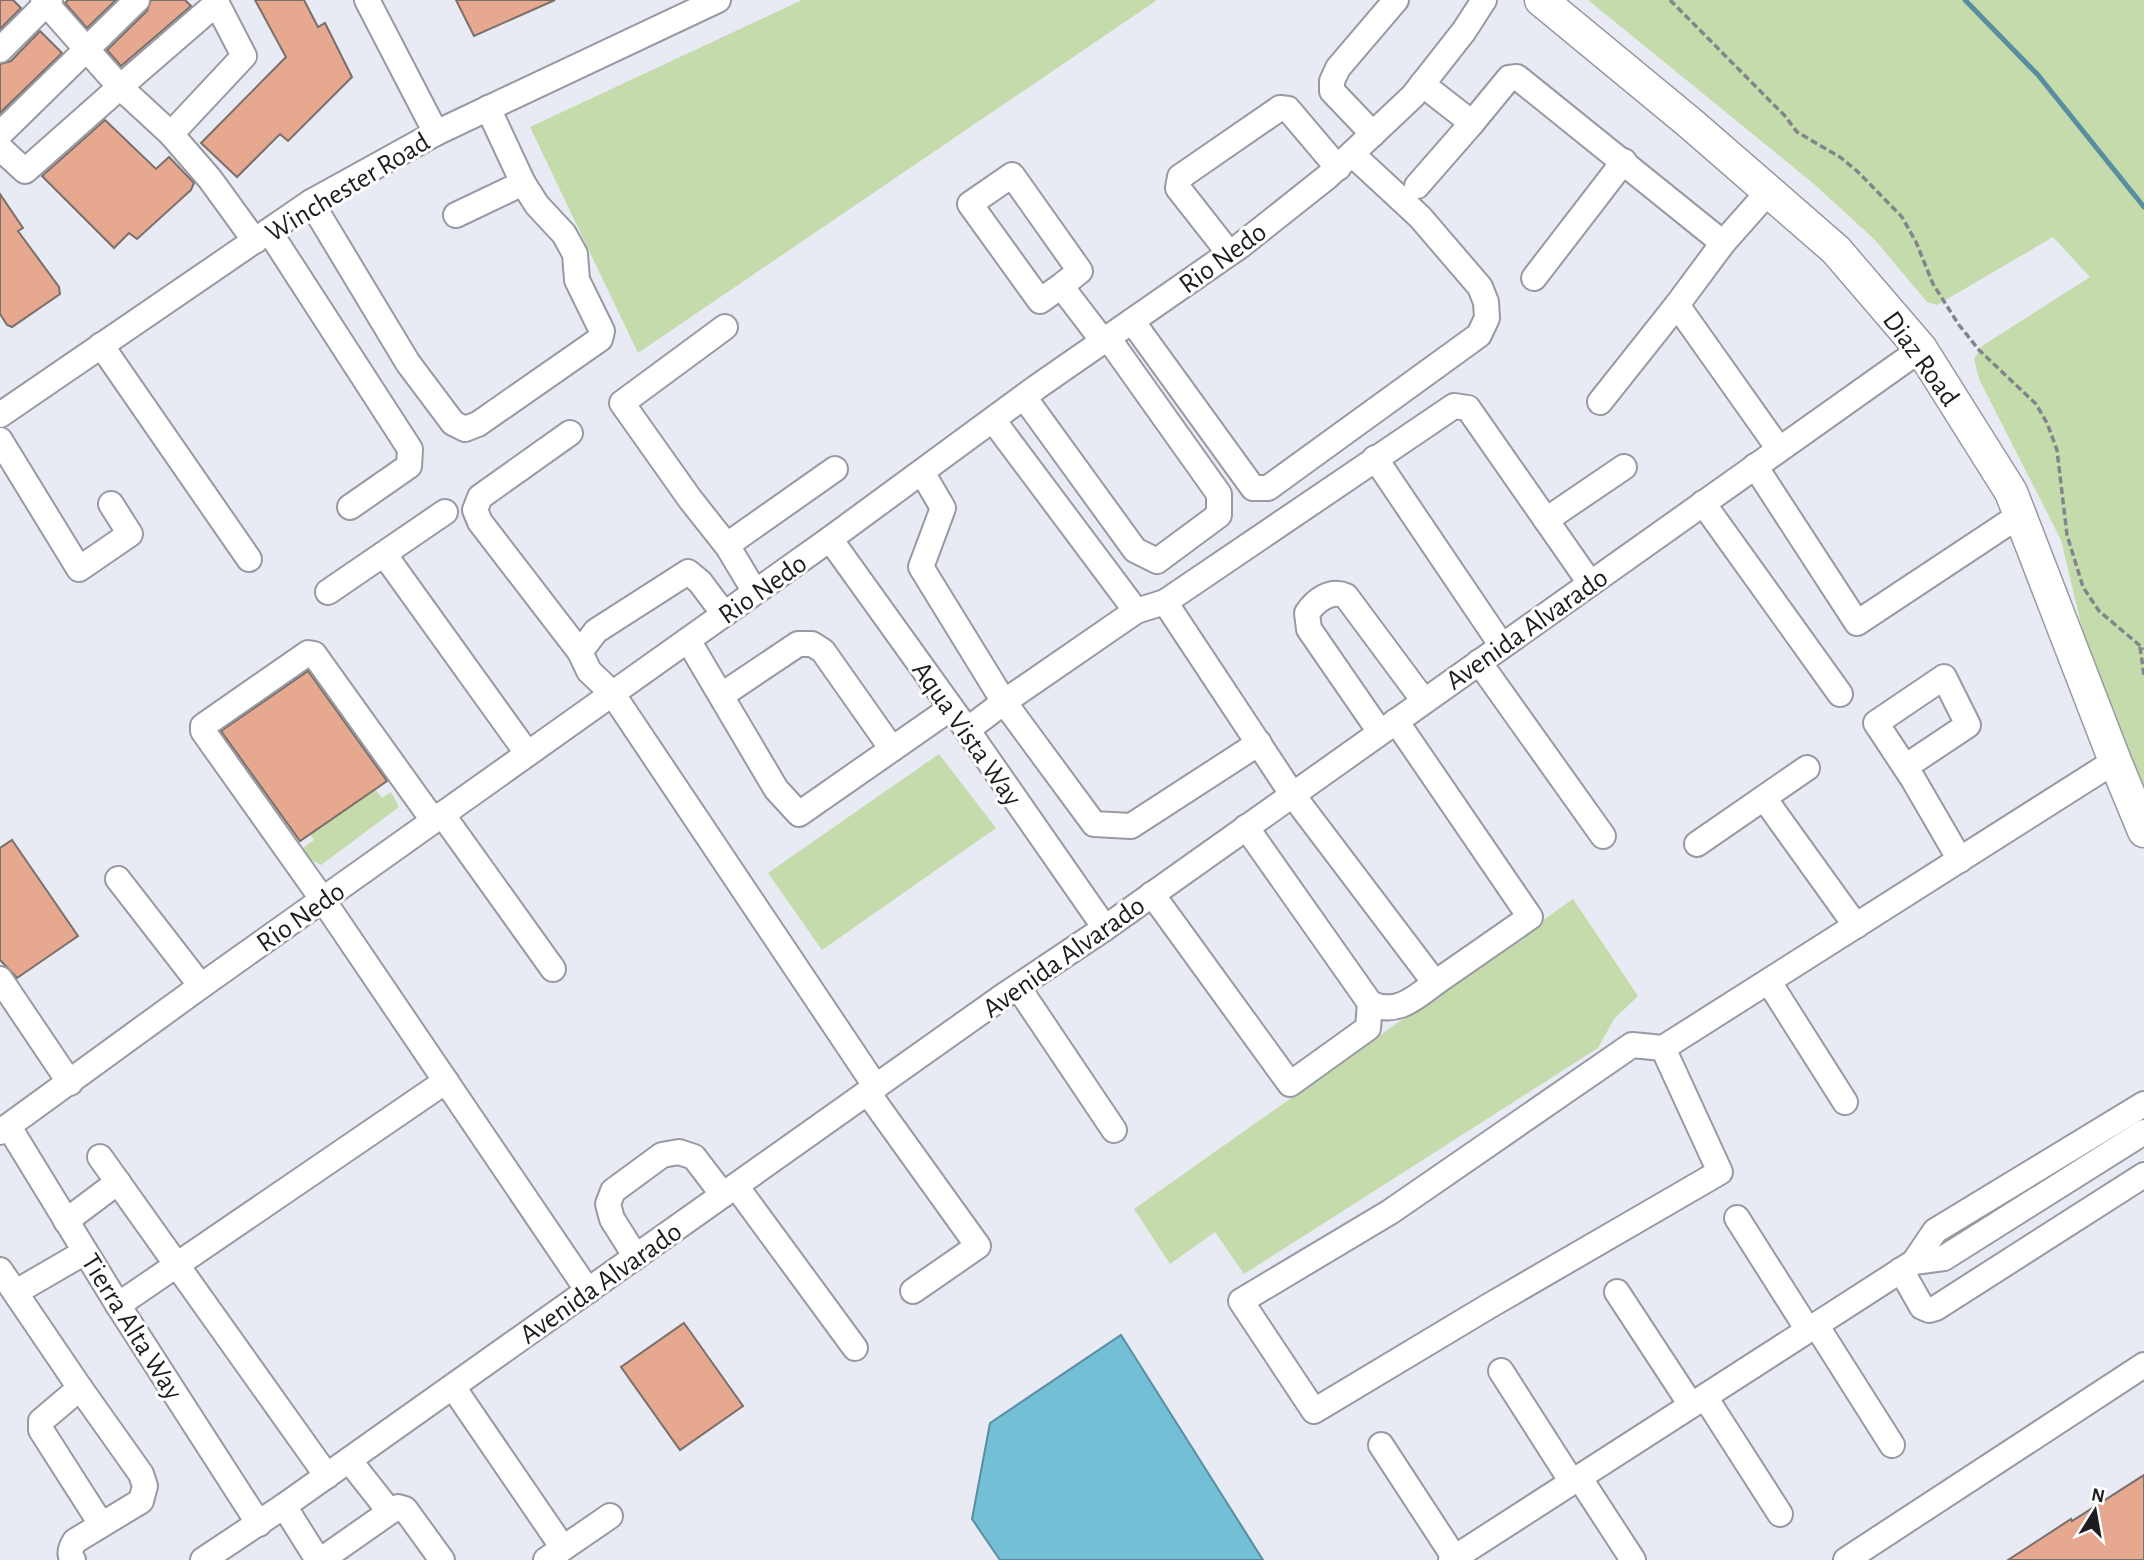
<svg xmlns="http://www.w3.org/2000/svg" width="2144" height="1560" viewBox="0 0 2144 1560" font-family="'Alegreya Sans',sans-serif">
<rect width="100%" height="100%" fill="#e8eaf4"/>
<g fill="#c6dbab">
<polygon points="802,0 1157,0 638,353 530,127"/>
<polygon points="1588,0 2144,0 2144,808 2096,687 2061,540 1979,379 1974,359 1982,346 2090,277 2053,237 1937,305 1927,302 1875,240 1814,184"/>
<polygon points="939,754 996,828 822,950 768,873"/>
<polygon points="375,789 382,798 391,792 399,807 321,865 311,860 303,848 314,840 310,834"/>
<polygon points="1573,899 1638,996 1614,1019 1598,1048 1244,1274 1215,1232 1170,1264 1134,1209"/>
</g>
<polygon fill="#73bfd6" stroke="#598ea0" stroke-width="2" points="1121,1335 1263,1560 1000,1560 972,1519 990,1423"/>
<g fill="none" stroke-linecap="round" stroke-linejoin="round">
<polyline stroke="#598ea0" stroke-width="5" points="1965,0 2038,75 2144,207"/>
</g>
<g fill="#e6a88f" stroke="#796f6b" stroke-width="2">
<polygon points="0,0 13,0 21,8 0,29"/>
<polygon points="68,0 116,0 87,28 65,3"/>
<polygon points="151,0 185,0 191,6 121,66 107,50 147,11"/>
<polygon points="255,0 304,0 318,27 325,23 352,77 288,141 280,134 237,177 201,143 286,57"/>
<polygon points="456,0 555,0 474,36"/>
<polygon points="40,31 62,53 0,113 0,64 11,61"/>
<polygon points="105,120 156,169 169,157 194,183 191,190 137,239 129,233 114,248 42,176"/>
<polygon points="0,194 23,228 18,231 59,287 60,294 12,327 7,325 0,314"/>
<polygon points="308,671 387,781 300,841 221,731"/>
<polygon points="12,840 78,936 17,978 0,960 0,848"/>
<polygon points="684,1323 743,1406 680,1450 621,1367"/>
<polygon points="2144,1475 2144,1560 2008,1560 2071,1519 2072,1521"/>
</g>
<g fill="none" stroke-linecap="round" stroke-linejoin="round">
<g stroke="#9899a3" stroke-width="28">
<g id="minor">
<polyline points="43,0 120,87 217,3"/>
<polyline points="215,0 244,56 171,134 210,179 255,241"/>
<polyline points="367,0 436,133"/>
<polyline points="0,50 50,0"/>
<polyline points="1422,84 1472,123 1509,78 1517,77 1723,243 1677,305 1779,449"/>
<polyline points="0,134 137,0"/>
<polyline points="1373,134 1332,91 1332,81 1338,68 1396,0"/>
<polyline points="0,148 25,171 120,87 171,134"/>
<polyline points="1417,186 1472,123"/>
<polyline points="311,202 408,363 453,423 465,429 478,424 600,339 602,331 577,280 575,254 564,234 537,205 523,183"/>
<polyline points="456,215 523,183 488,108"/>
<polyline points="269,231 410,449 409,466 350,507"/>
<polyline points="1723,243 1769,191"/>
<polyline points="1229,253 1178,188 1180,177 1280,108 1288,109 1338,168"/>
<polyline points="1534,278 1624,161"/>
<polyline points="1061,286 1080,271 1012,175 970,204 1040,301 1061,286 1103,341"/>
<polyline points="1132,321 1253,488 1268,488 1479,335 1487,318 1486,302 1480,287 1420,217 1352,154"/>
<polyline points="725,327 622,403 690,499 728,547 755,592"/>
<polyline points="101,345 249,559"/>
<polyline points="1024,397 1135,550 1157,561 1219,515 1219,494 1108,338"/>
<polyline points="1600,402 1677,305"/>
<polyline points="0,415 311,202 436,133 718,0"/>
<polyline points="570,433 480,497 475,510 480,522 580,652"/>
<polyline points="0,440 79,569 130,534 111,504"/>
<polyline points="1375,458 1502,646"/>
<polyline points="1755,466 1857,623 2020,515"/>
<polyline points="922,472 943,508 921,567 1004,702 1136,611 993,420"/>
<polyline points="1703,503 1840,694"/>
<polyline points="1546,520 1624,467"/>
<polyline points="830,539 970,734 1105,928"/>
<polyline points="727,545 835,469"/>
<polyline points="384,554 527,753"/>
<polyline points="328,592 445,512"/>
<polyline points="1165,602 1454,406 1468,408 1590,583"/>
<polyline points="1136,611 1165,602 1292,794 1435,983 1530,917 1396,721"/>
<polyline points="724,614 700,582 688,572 596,631 580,652 589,671 612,693 876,1087"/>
<polyline points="688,640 776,789 799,814 951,708"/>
<polyline points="1479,662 1603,836"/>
<polyline points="722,695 798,644 812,644 823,651 892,749"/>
<polyline points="967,730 1004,702 1094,824 1131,826 1259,743"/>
<path d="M1380,732L1309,629L1307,613C1316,600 1331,589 1346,596L1424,701"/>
<polyline points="1905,767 1968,725 1944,677 1876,723 1913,779 1960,860"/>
<polyline points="1764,798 1856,926"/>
<polyline points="442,814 553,969"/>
<polyline points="433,820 314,654 308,653 203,726 203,731 323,900 588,1291"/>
<path d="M1246,827L1370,1003C1396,1016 1415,998 1435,983"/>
<polyline points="1697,844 1807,768"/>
<polyline points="118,879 201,986"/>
<polyline points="1152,894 1290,1084 1368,1028 1370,1003"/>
<polyline points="0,979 70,1083"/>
<polyline points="1769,982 1845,1102"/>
<polyline points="1018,987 1114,1130"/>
<polyline points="1663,1048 1720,1172 1489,1306 1314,1411 1241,1301 1390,1212 1632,1045 1663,1048 2115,761"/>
<polyline points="868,1093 978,1246 913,1291"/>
<polyline points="9,1127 118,1305 259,1524"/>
<polyline points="0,1132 201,986 830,539 1037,387 1240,246 1327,177 1413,96 1464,31 1484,0"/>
<polyline points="100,1157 327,1476"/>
<polyline points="736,1186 855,1348"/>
<polyline points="1737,1218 1808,1330"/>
<polyline points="66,1221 118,1182"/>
<polyline points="636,1257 612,1219 608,1204 613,1191 662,1155 679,1152 694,1157 723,1195"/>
<polyline points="1914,1262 1944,1258 2144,1132"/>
<polyline points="0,1270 80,1388 41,1421 41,1430 101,1524"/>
<polyline points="1901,1270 1922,1307 1929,1310 1936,1308 2144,1175"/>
<polyline points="16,1292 85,1252"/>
<polyline points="1617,1292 1691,1405"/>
<polyline points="118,1305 446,1081"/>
<polyline points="1816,1325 1892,1445"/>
<polyline points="1501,1371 1572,1482"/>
<polyline points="453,1387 563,1548"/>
<polyline points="1705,1397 1780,1514"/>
<polyline points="1381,1445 1456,1560"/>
<polyline points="349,1460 386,1507 391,1511 398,1507 405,1509 442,1560"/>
<polyline points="1579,1477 1633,1560"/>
<polyline points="284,1506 318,1560"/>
<path d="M73,1560C68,1553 71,1547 75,1541L141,1501L145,1486L141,1474L80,1388"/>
<polyline points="203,1560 284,1506 1002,997 1105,928 1921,349"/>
<polyline points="321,1560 391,1511"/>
<polyline points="546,1560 610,1516"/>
<polyline points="1451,1560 1914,1262 1935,1231 2144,1104"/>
<polyline points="1846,1560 2144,1365"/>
</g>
</g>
<g stroke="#9899a3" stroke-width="35">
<polyline id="major" points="1541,0 1690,123 1836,250 1921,349 2011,492 2115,761 2144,831"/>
</g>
<g stroke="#84858c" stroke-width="3.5" stroke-dasharray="7 3.5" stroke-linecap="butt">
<polyline points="1670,0 1785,116 1797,132 1840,157 1857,171 1902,217 1916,242 1933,284 1959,325 1979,350 2036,404 2047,423 2057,450 2067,535 2083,587 2099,611 2144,649"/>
<polyline points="2140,647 2144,675"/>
</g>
<use href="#minor" stroke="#fff" stroke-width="24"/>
<use href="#major" stroke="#fff" stroke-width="32"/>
</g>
<g text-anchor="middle" stroke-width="6" stroke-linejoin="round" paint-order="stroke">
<g font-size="28" fill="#1d1d21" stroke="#fff">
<text transform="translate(347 186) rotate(-31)" y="10">Winchester Road</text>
<text transform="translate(1222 257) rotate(-36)" y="10">Rio Nedo</text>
<text transform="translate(1922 358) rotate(54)" y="10">Diaz Road</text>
<text transform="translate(762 588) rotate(-35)" y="10">Rio Nedo</text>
<text transform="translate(1526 628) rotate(-35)" y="10">Avenida Alvarado</text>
<text transform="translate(968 733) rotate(55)" y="10">Aqua Vista Way</text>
<text transform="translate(300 916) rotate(-35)" y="10">Rio Nedo</text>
<text transform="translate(1063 956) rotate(-35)" y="10">Avenida Alvarado</text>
<text transform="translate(600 1282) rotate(-35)" y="10">Avenida Alvarado</text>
<text transform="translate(133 1326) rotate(58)" y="10">Tierra Alta Way</text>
</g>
</g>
<g transform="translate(2095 1511) rotate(11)" stroke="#ffffff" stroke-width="5" paint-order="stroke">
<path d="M0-5L12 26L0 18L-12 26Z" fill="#1d1d21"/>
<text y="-10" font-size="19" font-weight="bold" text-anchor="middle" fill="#1d1d21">N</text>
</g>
</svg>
